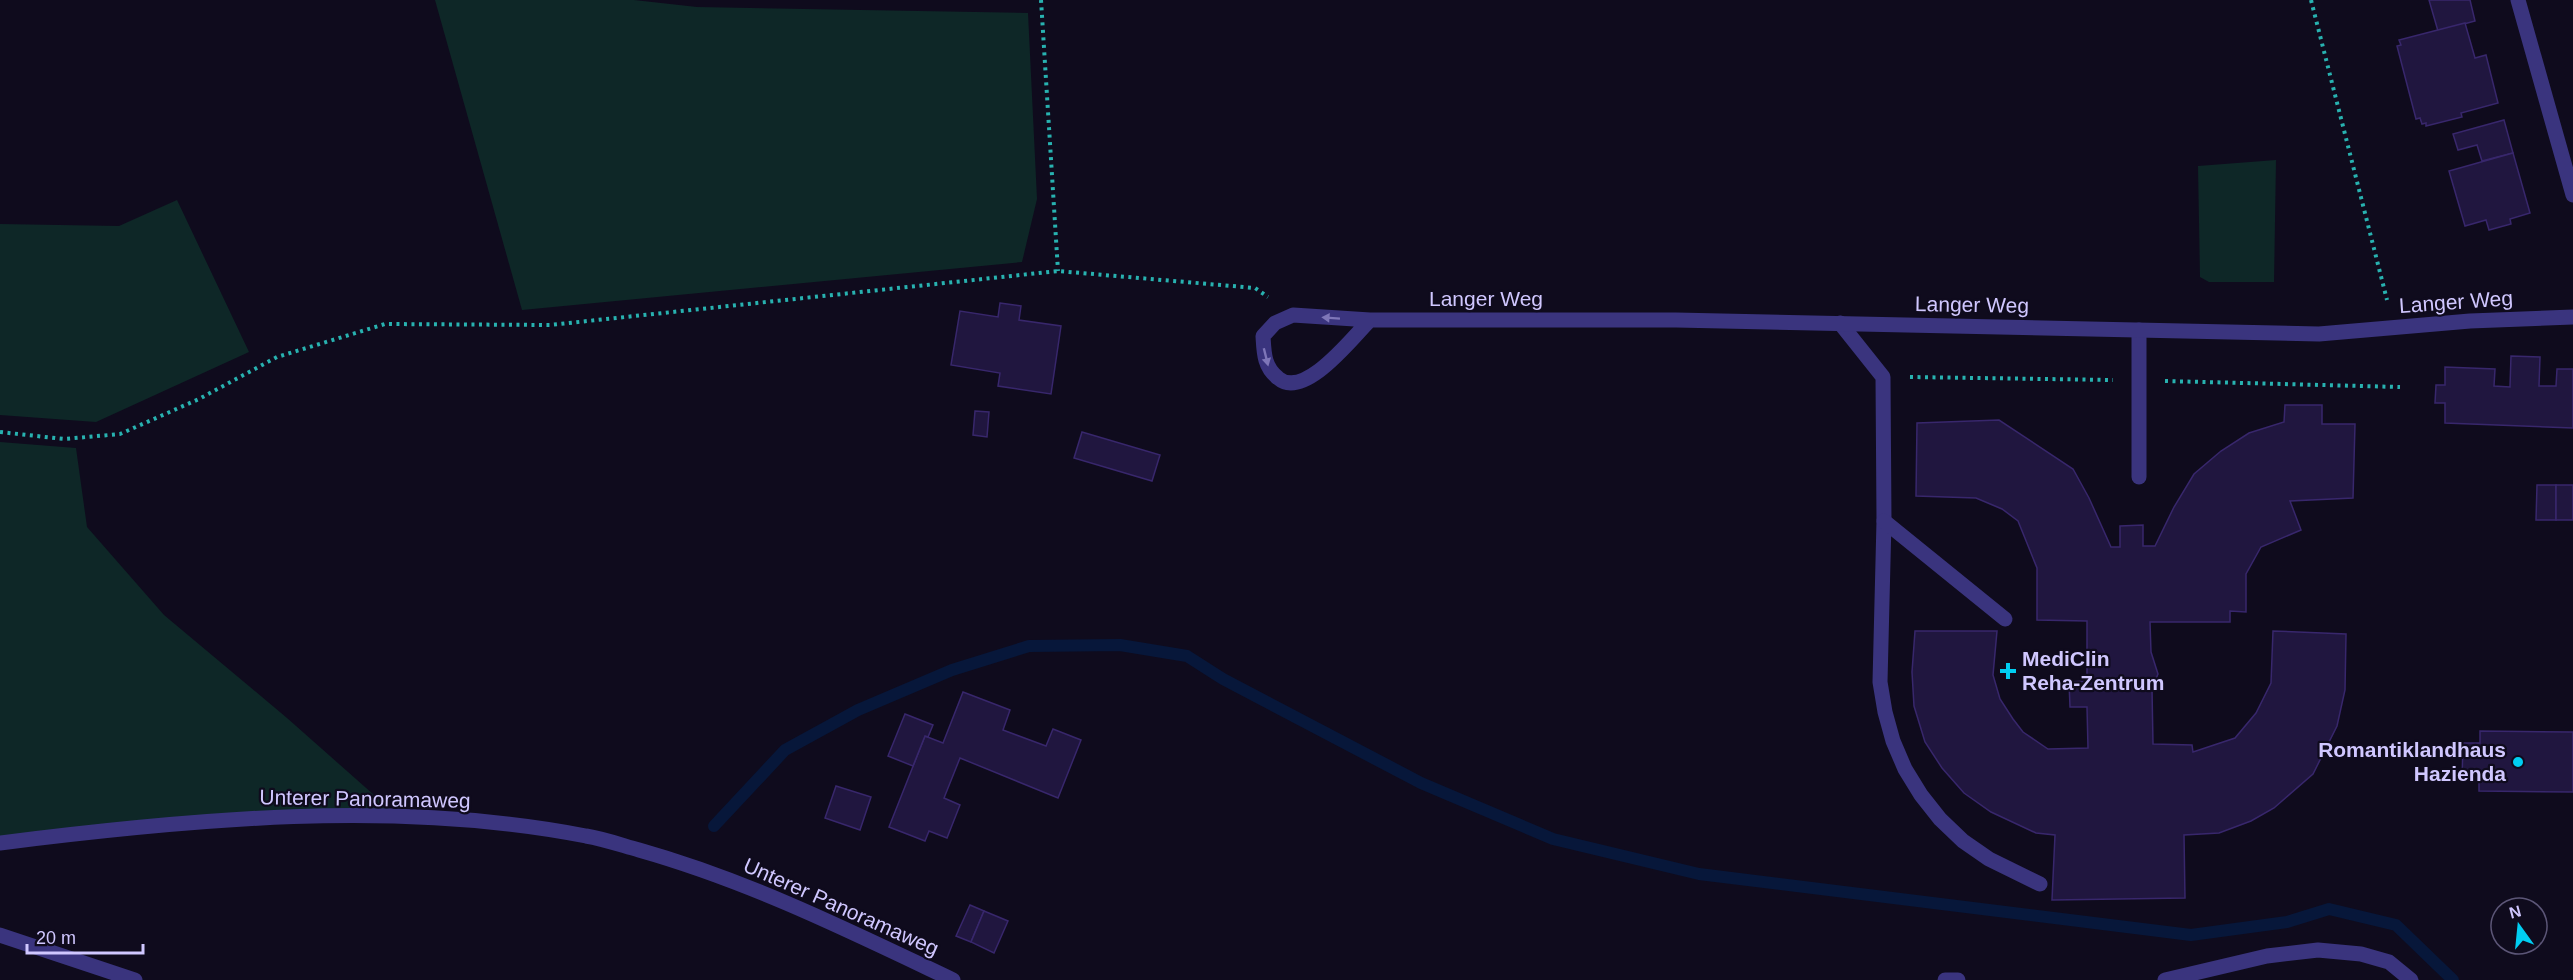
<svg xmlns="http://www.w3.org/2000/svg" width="2573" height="980" viewBox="0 0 2573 980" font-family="Arial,sans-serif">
<rect width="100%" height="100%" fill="#0f0b1d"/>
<g fill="#0e2727">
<polygon points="435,0 634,0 697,7 1028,13 1037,199 1022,262 522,310"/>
<polygon points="2276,160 2274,282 2209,282 2200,277 2198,166"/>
<polygon points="177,200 249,352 96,422 0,415 0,224 119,226"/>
<polygon points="0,442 76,448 87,527 164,615 287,718 391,810 0,837"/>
</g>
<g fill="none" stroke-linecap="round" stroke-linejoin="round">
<polyline stroke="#07173a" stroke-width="12" points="714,826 785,750 858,710 952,670 1029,646 1120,645 1187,656 1223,679 1421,783 1553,839 1699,874 2191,935 2287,922 2329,909 2396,925 2453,980"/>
</g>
<g fill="#20163f" stroke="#38276c" stroke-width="1.5">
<polygon points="2429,0 2470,0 2475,21 2438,31"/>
<polygon points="2465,23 2475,58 2486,55 2498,103 2461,113 2462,117 2426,126 2426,123 2422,124 2420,118 2416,119 2397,46 2401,45 2399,40"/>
<polygon points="2504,120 2513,153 2482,161 2477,145 2458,150 2453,134"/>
<polygon points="2513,153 2530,213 2510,219 2511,224 2489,230 2486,220 2465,226 2449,171"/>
<polygon points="1000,303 1021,306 1019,320 1061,326 1051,394 998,386 1000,373 951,365 960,311 998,317"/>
<polygon points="2511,356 2540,357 2539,386 2556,386 2557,369 2573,369 2573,428 2445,423 2445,403 2435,403 2436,385 2445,385 2445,367 2495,369 2494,386 2510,387"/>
<polygon points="2285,405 2322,405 2322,424 2355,424 2353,498 2290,501 2301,530 2261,547 2246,574 2246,612 2230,611 2230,622 2150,622 2151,652 2158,674 2152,689 2153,744 2192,745 2193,752 2235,738 2256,713 2271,683 2273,631 2346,634 2345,690 2337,726 2313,774 2274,808 2251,821 2219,833 2184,835 2185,898 2052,900 2055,835 2036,833 1991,812 1964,793 1942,768 1925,742 1914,706 1912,672 1915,631 1997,631 1993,675 2000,699 2013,719 2023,732 2048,749 2088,748 2087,707 2070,707 2069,682 2087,681 2087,621 2037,620 2037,568 2018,521 2002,509 1976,498 1916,496 1917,423 1999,420 2073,469 2089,498 2111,547 2120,547 2120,526 2143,525 2143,546 2155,546 2174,507 2194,474 2221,451 2249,433 2284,422"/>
<polygon points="975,411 989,412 987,437 973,435"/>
<polygon points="1082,432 1160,455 1152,481 1074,458"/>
<polygon points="2537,485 2556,485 2556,520 2536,520"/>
<rect x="2556" y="485" width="17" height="35"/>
<polygon points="963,692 1010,710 1003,730 1046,746 1053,729 1081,740 1058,798 960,758 944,798 960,805 947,838 929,831 925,841 889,827 925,736 943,743"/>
<polygon points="905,714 933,725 928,737 925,736 913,766 888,756"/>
<polygon points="2480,731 2573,732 2573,792 2479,791 2479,780 2462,780 2463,743 2480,743"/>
<polygon points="836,786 871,797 860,830 825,818"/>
<polygon points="970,905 984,911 971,942 956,936"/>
<polygon points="984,911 1008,921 994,953 971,942"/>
</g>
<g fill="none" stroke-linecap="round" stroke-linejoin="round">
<g stroke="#28b2b0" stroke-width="4" stroke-dasharray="3 4.5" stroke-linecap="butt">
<polyline points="1041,0 1058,271"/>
<polyline points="2311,0 2387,300"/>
<polyline points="1910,377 2113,380"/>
<polyline points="2165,381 2400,387"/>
<polyline points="0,432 64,439 120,434 199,399 277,357 385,324 550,325 1058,271 1255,288 1268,297"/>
</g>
<g stroke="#3a347e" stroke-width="15">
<polyline points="1840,323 1883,377 1884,521 1880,682 1885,712 1893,741 1905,769 1921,795 1940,819 1963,841 1989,859 2040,884"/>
<polyline points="2139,330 2139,477"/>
<polyline points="1884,521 2005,619"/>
<polyline points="1945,980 1958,980"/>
<polyline points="2165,980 2267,956 2318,950 2361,954 2389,962 2411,980"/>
</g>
<g stroke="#3a347e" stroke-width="15">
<polyline points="2518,0 2573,195"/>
<path d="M1370,320C1353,337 1304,401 1278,378C1264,367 1264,353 1263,336L1275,323L1293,315L1370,320H1676L2319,334L2470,321L2573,317"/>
<path d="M0,843C190,819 397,799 586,836C604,839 621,845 639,850C749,881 850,931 953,980"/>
<polyline points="0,935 135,980"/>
</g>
</g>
<defs><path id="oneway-solid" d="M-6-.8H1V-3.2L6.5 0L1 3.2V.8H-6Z" transform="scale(1.5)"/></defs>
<g fill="#7e76b8">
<use href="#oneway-solid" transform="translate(1331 318) rotate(-176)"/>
<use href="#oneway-solid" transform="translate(1266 357) rotate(76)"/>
</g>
<g fill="#00cef2" stroke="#0f0b1d" stroke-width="2">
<path d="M2005 662h6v6h6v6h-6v6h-6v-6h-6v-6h6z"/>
<circle cx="2518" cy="762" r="6"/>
</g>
<g text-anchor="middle" stroke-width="4.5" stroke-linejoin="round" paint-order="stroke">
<g font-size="21" fill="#d0c7ff" stroke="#0f0b1d">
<text x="1486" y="306">Langer Weg</text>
<text transform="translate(2456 302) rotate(-4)" y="7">Langer Weg</text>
<text transform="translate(1972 305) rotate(1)" y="7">Langer Weg</text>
<text transform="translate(365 799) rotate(1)" y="7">Unterer Panoramaweg</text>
<text transform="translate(841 907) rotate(24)" y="7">Unterer Panoramaweg</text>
</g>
<g font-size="21" font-weight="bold" fill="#d0c7ff" stroke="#0f0b1d" text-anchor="start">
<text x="2022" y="666">MediClin<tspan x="2022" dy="24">Reha-Zentrum</tspan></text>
<text x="2506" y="757" text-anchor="end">Romantiklandhaus<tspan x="2506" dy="24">Hazienda</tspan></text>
</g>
</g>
<g transform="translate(2519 926) rotate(345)"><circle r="28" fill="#0f0b1d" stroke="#5c5677" stroke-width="1.5"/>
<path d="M0-4.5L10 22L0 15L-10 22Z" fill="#00cef2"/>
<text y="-9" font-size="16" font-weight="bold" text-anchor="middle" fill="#d0c7ff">N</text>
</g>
<path d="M27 944v9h116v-9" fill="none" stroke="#d0c7ff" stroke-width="3"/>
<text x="36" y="944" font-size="18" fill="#d0c7ff" stroke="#0f0b1d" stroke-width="4.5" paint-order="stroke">20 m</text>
</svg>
